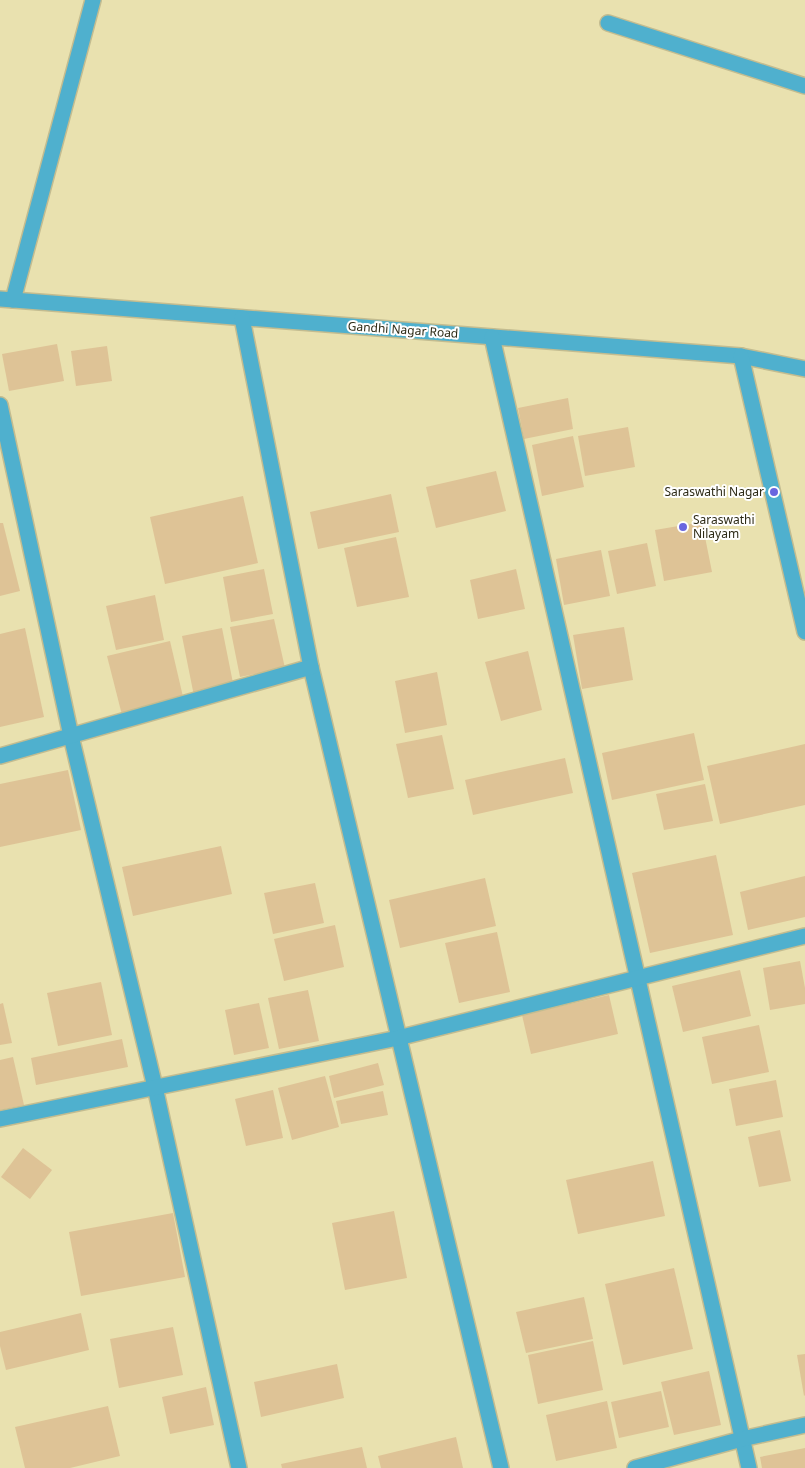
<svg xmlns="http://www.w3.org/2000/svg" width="805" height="1468" viewBox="0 0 805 1468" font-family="'Noto Sans',sans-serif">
<rect width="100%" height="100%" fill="#e9e1af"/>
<g fill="#dec396">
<polygon points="57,344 64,381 9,391 2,354"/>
<polygon points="107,346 112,381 76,386 71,351"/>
<polygon points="568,398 573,429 524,439 518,408"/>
<polygon points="628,427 635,467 585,476 578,436"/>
<polygon points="573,436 584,487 542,496 532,445"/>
<polygon points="496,471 506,511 436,528 426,487"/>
<polygon points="391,494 399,532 318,549 310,512"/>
<polygon points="243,496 258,563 165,584 150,517"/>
<polygon points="702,522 712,572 664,581 655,530"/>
<polygon points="0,523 3,523 20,591 0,596"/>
<polygon points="396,537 409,597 357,607 344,548"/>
<polygon points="647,543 656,586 617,594 608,551"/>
<polygon points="601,550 610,596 564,605 556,559"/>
<polygon points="264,569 273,614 231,622 223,577"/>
<polygon points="516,569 525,609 478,619 470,580"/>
<polygon points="155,595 164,640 116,650 106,606"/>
<polygon points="274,619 285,668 240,677 230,627"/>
<polygon points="624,627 633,680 582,689 573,635"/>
<polygon points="25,628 44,717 0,727 0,634"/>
<polygon points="222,628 234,688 194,696 182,636"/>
<polygon points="170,641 184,701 122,715 107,656"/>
<polygon points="528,651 542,710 501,721 485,662"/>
<polygon points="437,672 447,725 405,733 395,681"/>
<polygon points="694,733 704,780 612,800 602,753"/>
<polygon points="442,735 454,789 408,798 396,744"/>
<polygon points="805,744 805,805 720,824 707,766"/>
<polygon points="565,758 573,793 473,815 465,780"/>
<polygon points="68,770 81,830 0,847 0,784"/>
<polygon points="705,784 713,821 664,830 656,794"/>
<polygon points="221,846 232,894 133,916 122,867"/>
<polygon points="716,855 733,935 650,953 632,873"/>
<polygon points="805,876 805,917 748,930 740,892"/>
<polygon points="485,878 496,926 400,948 389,900"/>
<polygon points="315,883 324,923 273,934 264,893"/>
<polygon points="335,925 344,967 284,981 274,939"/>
<polygon points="497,932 510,992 459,1003 445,943"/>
<polygon points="800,961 805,988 805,1004 770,1010 763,968"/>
<polygon points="740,970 751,1016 683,1032 672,986"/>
<polygon points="101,982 112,1035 58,1046 47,993"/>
<polygon points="308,990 319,1041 279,1049 268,998"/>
<polygon points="609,995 618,1034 531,1054 522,1015"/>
<polygon points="3,1003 12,1043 0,1045 0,1004"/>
<polygon points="259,1003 269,1048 234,1055 225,1010"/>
<polygon points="759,1025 769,1072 712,1084 702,1037"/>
<polygon points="122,1039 128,1067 36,1085 31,1058"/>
<polygon points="13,1057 24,1105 0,1110 0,1060"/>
<polygon points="378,1063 384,1085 334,1098 329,1076"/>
<polygon points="325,1076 339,1127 292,1140 278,1088"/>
<polygon points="776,1080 783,1117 736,1126 729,1089"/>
<polygon points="273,1090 283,1138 246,1146 235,1099"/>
<polygon points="383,1091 388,1115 341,1124 336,1101"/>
<polygon points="780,1130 791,1181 759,1187 748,1137"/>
<polygon points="23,1148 52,1170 30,1199 1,1177"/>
<polygon points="653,1161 665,1216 578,1234 566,1180"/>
<polygon points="394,1211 407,1278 345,1290 332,1223"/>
<polygon points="173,1213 185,1277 81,1296 69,1232"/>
<polygon points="674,1268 693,1349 623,1365 605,1284"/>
<polygon points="584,1297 593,1339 526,1353 516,1312"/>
<polygon points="81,1313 89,1350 6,1370 0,1346 0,1332"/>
<polygon points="173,1327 183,1375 119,1388 110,1339"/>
<polygon points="593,1341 603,1390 538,1404 528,1355"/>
<polygon points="805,1354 805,1395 804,1396 797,1355"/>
<polygon points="337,1364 344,1398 261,1417 254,1382"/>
<polygon points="709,1371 721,1425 674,1435 661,1382"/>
<polygon points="206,1387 214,1425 170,1434 162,1397"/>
<polygon points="661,1391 669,1427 619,1438 611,1402"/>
<polygon points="607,1401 617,1448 556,1461 546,1415"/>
<polygon points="108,1406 120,1456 70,1468 25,1468 15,1427"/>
<polygon points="456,1437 463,1468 381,1468 378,1456"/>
<polygon points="362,1447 367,1468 282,1468 281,1464"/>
<polygon points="805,1448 805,1468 762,1468 760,1457"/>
</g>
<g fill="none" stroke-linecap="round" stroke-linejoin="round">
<g stroke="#c3bc90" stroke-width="18">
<g id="minor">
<polyline points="608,23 805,86"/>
<polyline points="0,299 741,356 805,369"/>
<polyline points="13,300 93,0"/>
<polyline points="242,318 311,667 501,1468"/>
<polyline points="492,337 749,1468"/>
<polyline points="741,356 805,632"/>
<polyline points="0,405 71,736 155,1087 239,1468"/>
<polyline points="0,756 311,667"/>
<polyline points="0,1119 398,1038 805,936"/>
<polyline points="635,1468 742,1439 805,1425"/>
</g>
</g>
<use href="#minor" stroke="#4fb0ce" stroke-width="15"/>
</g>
<g fill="#6965df" stroke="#fff" stroke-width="2">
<circle cx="774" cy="492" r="5"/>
<circle cx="683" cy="527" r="5"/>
</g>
<g text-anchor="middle" stroke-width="4" stroke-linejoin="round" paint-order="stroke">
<g font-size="12" fill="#2d2a16" stroke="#fff">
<text transform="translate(403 330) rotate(4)" y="4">Gandhi Nagar Road</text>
</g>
<g font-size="12" fill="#2d2a16" stroke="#fff" text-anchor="end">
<text x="764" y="496">Saraswathi Nagar</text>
<text x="693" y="524" text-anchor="start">Saraswathi<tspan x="693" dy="14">Nilayam</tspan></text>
</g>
</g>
</svg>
